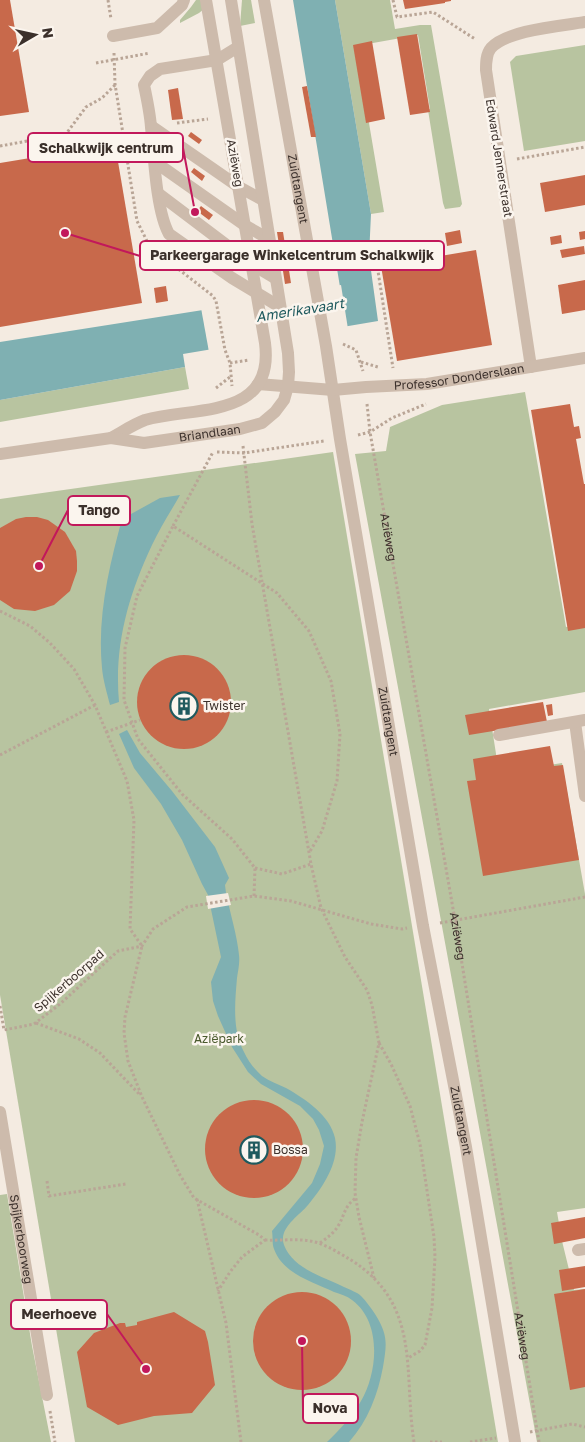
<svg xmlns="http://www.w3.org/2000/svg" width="585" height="1442" viewBox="0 0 585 1442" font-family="'Golos Text',sans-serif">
<rect width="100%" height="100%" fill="#f4ebe1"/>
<g fill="#b8c4a0">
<polygon points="196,0 202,0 204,9 199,13 180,23 180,20 191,7"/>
<polygon points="242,0 251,0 255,23 240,26"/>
<polygon points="335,0 390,0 395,29 420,25 431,25 462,204 460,207 445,209 443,203 428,110 430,109 418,35 356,46 384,212 371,214"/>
<polygon points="585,45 585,141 524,151 510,62 516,56"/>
<polygon points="185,367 189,389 0,422 0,400"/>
<polygon points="525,392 566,627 585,624 585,692 489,709 499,773 562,763 585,894 585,1208 557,1212 562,1241 574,1290 585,1289 585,1442 537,1442 355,454 386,451 390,427 442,405"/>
<polygon points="333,452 498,1442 75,1442 0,995 0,499"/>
<polygon points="7,1194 32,1346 51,1442 0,1442 0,1195"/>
</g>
<g fill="#7fb0b2">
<polygon points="293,0 335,0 371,214 369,256 378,321 183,354 185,367 0,400 0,342 203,310 340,287"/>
<path d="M180,495C171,511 160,528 152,545C128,596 114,646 119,702L110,705C107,693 103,680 102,668C97,617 109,567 122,519L160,498Z"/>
<path d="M127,730L140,753L172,791L215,847L229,878L225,885L226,893C230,913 237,935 239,955C240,963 238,971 237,978C235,1002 232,1030 244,1052C248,1061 255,1070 262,1076C269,1081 278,1084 286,1088C305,1099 330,1115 335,1138C340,1162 323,1187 308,1205C299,1216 278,1228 284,1245C293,1269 324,1277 344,1287C350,1290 357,1292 361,1296C366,1301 371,1308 375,1314C388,1335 387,1343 383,1367C378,1394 368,1421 349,1442H327C339,1430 353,1416 361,1401C378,1372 382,1322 352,1300C347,1296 340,1294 334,1292C313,1282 283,1274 274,1249C272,1244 273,1237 272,1231L312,1183L320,1164L324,1146L319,1130L313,1119L300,1106L261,1084L248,1072L232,1047L218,1016L213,1001L211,982L221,957L208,895L202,884L182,840L161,804L134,768L119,734Z"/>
</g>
<g fill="#f4ebe1">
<polygon points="341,285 348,329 209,352 201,308"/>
<polygon points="228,893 231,905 208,909 206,896"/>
</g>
<g fill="#c8694b">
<polygon points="0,0 10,0 29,112 0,116"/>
<polygon points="403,0 451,0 451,1 445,2 445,3 405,9"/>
<polygon points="417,34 430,112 410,115 397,37"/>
<polygon points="372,41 385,119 366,123 353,45"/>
<polygon points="307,86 316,137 311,137 302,87"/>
<polygon points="178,88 183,119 172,120 168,90"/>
<polygon points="191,132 202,140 199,144 188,136"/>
<polygon points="115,144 142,303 0,327 0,163"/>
<polygon points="194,168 205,176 202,181 191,172"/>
<polygon points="585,175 585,205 545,212 540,183"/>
<polygon points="201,206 213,215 209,220 197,211"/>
<polygon points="460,230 462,243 447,246 445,233"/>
<polygon points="585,231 585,239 580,240 579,232"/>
<polygon points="277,232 283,232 291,283 285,284"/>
<polygon points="561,235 562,243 551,245 550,237"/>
<polygon points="584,246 585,254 562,258 560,250"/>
<polygon points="476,250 492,345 397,361 381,266"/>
<polygon points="585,280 585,310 562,314 558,285"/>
<polygon points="166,286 168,301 156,303 154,288"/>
<polygon points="570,404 574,427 579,426 581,438 576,439 584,484 585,484 585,628 568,631 531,410"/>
<polygon points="26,517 37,517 48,520 65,532 76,551 77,561 77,571 70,591 54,605 35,611 14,609 0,600 0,528 16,519"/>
<circle cx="184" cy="702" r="47"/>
<polygon points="543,702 547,722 469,735 465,715"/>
<polygon points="552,704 553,715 548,716 546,705"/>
<polygon points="550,746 554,766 563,765 579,860 483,876 467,781 476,780 473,759"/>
<circle cx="254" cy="1149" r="49"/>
<polygon points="585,1217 585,1238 554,1244 551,1223"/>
<polygon points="585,1266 585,1287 562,1291 559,1270"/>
<polygon points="585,1289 585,1387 570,1390 554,1294"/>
<circle cx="302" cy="1341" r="49"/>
<polygon points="174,1312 205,1331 208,1342 215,1385 192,1413 154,1416 118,1425 87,1407 77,1352 94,1333 120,1323 125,1323 126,1327 137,1325 137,1322"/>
</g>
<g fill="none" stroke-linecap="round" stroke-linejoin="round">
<g stroke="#b9a596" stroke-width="3" stroke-dasharray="2.5 2.5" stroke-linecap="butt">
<polyline points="108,0 111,19"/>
<polyline points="393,0 397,17 433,12 475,39"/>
<polyline points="114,53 115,84 137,221 150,247 213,296 216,301 225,350 230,363 232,386"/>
<polyline points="96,63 150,53"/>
<polyline points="177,123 208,119"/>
<polyline points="0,146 66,134 86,107 102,98 115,85"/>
<polyline points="517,159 585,147"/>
<polyline points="376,258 393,368"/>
<polyline points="343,344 356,350 363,371"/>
<polyline points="361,362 378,367"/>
<polyline points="230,363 249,360"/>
<polyline points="216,388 230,377"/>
<path id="s1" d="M367,404L370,432L455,920L539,1442"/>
<polyline points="358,435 370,432 392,418 426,404"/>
<polyline points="243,446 252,524 311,864 321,908 345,957 367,990 372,1005 379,1043 362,1122 356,1158 355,1193 359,1217 374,1278"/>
<polyline points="217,452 244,453 324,441"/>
<polyline points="173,526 213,452"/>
<polyline points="0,611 30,626 50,643 74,669 95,705 127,781 134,820 130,929 142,946 125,1017 124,1033 128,1061 142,1097 180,1175 194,1198 259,1235 265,1240 242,1257 230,1272 218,1291"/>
<polyline points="106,732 140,720"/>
<polyline points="0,755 95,705"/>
<polyline points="255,868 282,874 311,864"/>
<polyline points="254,896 255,868 232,839 182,794 138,739 124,700 125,648 137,596 173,526 277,593 309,631 331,681 340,734 337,781 322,831 309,853"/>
<polyline points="440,923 585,897"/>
<polyline points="0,1006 4,1030 34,1024 60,1004 118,951 142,946 153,929 187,907 254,896 291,901 371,924 402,929 407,928"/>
<polyline points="36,1023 79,1039 100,1053 140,1095"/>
<polyline points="379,1043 391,1064 410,1106 420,1144 434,1237 435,1257 432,1308 425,1345 420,1351 408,1358"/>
<polyline points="47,1181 49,1196 126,1184"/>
<polyline points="197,1199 226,1323 241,1442"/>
<path d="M265,1240C283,1241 304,1237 321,1244C332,1248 342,1255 351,1260C422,1305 403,1372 414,1442"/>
<path d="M320,1243C327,1238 334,1233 338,1226C345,1215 344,1206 356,1198"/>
<polyline points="50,1411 55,1442"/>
<polyline points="530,1432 572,1424 585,1427"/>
<polyline points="430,1442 442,1442"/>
<polyline points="470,1442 496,1438"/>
</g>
<g stroke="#cdbbac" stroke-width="12">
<path id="s2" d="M264,0L326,346L340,439L423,926L466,1147L515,1442"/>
<path d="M238,47L217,60L160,69L150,76L144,85C147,99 150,113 151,127C154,155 156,211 169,234L232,278L280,307"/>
<polyline points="151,126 239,187 263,200"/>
<polyline points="155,162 246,226 269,239"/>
<polyline points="159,194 253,265 275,278"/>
<polyline points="575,722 585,796"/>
<polyline points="499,735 585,720"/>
<polyline points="578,1250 585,1249"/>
</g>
<g stroke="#cdbbac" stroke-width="12">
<polyline points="113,36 157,28 182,5 184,0"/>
<path d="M531,367L486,70C486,63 486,54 491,48C507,30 561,26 585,22"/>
<path id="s3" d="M258,384L333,390L366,387L427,384L585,358"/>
<path id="s4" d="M0,1112L47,1395"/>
</g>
<g stroke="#cdbbac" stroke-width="12">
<path d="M111,438C122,432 134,424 145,420C194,406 275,420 265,343L206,0"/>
<path id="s5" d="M0,454L111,438L144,443L240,429L262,423L275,412L284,400L288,386L289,372L288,353L231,0"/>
</g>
</g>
<defs>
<g id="building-ring" transform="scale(1.4375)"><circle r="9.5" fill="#fbf5ee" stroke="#1f5a5e" stroke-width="1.5"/><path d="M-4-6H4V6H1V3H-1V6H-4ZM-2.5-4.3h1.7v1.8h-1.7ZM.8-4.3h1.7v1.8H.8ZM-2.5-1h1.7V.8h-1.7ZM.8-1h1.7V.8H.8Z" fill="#1f5a5e"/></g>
</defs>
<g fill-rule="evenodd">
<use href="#building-ring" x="184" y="706"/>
<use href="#building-ring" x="254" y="1150"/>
</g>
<g text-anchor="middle" stroke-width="5" stroke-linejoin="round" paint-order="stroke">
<g font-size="12" fill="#3b302b" stroke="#fbf5ee">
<text transform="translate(499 158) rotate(81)" y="4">Edward Jennerstraat</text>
<text transform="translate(235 163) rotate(80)" y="4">Aziëweg</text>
<text dy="4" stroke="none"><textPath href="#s2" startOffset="192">Zuidtangent</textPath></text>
<text dy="4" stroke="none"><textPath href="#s3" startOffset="202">Professor Donderslaan</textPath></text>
<text dy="4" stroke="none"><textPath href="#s5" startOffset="212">Briandlaan</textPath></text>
<text dy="4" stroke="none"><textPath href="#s1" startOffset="135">Aziëweg</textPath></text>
<text dy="4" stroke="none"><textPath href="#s2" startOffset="732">Zuidtangent</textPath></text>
<text dy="4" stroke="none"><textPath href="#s1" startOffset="540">Aziëweg</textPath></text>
<text transform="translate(69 981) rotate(-41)" y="4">Spijkerboorpad</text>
<text dy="4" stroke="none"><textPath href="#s2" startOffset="1138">Zuidtangent</textPath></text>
<text dy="4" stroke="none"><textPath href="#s4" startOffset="129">Spijkerboorweg</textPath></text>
<text dy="4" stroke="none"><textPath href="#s1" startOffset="945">Aziëweg</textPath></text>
</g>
<g font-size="12" fill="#3b302b" stroke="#fbf5ee" text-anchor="start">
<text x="203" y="710">Twister</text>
<text x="273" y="1154">Bossa</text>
</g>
<g font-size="12" fill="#4a5a2e" stroke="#fbf5ee">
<text x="219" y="1043">Aziëpark</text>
</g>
<g font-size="14" font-style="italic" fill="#1f5a5e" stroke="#fbf5ee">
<text transform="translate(300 310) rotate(-9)" y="5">Amerikavaart</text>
</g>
</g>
<path fill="none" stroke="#c2185b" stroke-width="2" d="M195 212L183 148M65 233L140 256M39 566L68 510M146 1369L107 1314M302 1341L303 1409"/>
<g fill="#c2185b" stroke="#fbf5ee" stroke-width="2">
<circle cx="195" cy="212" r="5"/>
<circle cx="65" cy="233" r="5"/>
<circle cx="39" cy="566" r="5"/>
<circle cx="146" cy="1369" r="5"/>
<circle cx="302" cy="1341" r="5"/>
</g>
<g fill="#fbf5ee" stroke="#c2185b" stroke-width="2">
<rect x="28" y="133" width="155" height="29" rx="5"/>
<rect x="140" y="241" width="304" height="29" rx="5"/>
<rect x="68" y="496" width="62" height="29" rx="5"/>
<rect x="11" y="1300" width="96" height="29" rx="5"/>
<rect x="303" y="1394" width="55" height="29" rx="5"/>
</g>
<g font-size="14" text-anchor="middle" font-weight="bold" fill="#3b302b">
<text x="106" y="153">Schalkwijk centrum</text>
<text x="292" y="260">Parkeergarage Winkelcentrum Schalkwijk</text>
<text x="99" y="515">Tango</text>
<text x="59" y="1319">Meerhoeve</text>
<text x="330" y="1413">Nova</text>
</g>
<g transform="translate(35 35) rotate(81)" stroke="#fbf5ee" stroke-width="4" paint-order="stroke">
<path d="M0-4L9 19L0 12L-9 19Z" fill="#3b302b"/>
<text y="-8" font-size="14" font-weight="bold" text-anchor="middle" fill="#3b302b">N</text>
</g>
</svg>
